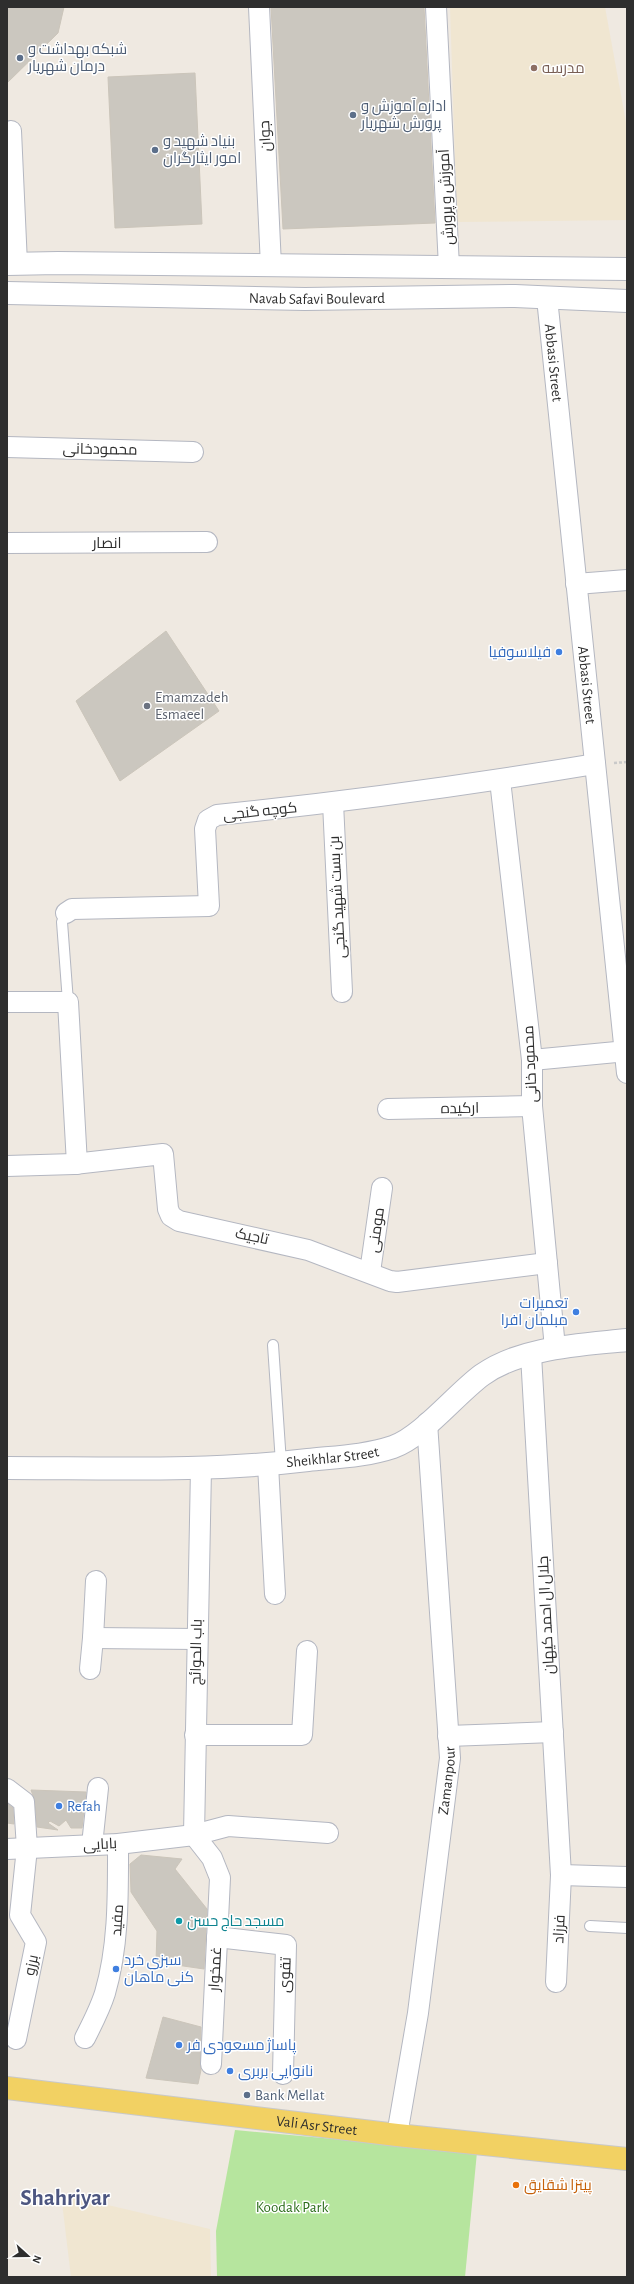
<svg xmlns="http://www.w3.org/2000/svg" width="634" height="2284" viewBox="0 0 634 2284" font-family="'Alegreya Sans',Cairo,sans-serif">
<rect width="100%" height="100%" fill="#efe9e1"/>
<g fill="#f0e6d1">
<polygon points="450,7 605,7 627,128 627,220 457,222"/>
<polygon points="61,2194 210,2229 211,2277 71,2277"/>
</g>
<polygon fill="#b6e59e" points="235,2130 477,2152 465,2277 217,2277 216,2231"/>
<g fill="#cbc7bf" stroke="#cbc5ba">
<polygon points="7,7 64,7 58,33 7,83"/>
<polygon points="271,7 424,7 435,223 283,229"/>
<polygon points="195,73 202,224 115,228 108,77"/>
<polygon points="166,631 219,711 120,781 76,701"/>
<polygon points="31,1790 86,1792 82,1828 71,1828 66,1820 59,1826 50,1821 48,1823 58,1830 37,1827 35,1801"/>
<polygon points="7,1803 13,1808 14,1824 7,1823"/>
<polygon points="141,1855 182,1859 175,1869 207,1909 204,1969 156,1962 157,1931 131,1892 130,1864"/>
<polygon points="163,2017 201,2027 200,2063 201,2070 198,2084 146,2078"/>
</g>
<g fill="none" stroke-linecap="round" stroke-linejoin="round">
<g stroke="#b4b7c1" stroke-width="12">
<g id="lane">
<polyline points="66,913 62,922 68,1002"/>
<polyline points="273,1345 281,1463"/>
<polyline points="590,1926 627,1928"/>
</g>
</g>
<g stroke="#b4b7c1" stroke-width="22">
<g id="street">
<polyline points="259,7 271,266"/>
<polyline points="436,7 449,267"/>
<polyline points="11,131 17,264"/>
<path id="s1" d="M547,298L627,1073"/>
<polyline points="7,447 193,452"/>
<polyline points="7,543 207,542"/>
<polyline points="576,584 627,580"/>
<polyline points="500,780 532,1060 532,1106 555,1348"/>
<polyline points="333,803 342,992"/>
<path d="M66,913L72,909L209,906L205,829L208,820L217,815C343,802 469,785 595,764"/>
<polyline points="7,1002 68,1002 77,1164"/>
<polyline points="532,1060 627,1051"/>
<polyline points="388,1109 532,1106"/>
<polyline points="7,1166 74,1164 163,1154 168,1209 171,1216 179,1221 308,1250 390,1281 397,1282 547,1263"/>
<polyline points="370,1272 382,1188"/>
<polyline points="531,1355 561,1875 556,1982"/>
<polyline points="268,1465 275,1594"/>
<polyline points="93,1638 196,1639"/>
<polyline points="90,1669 93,1638 96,1581"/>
<polyline points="195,1735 302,1735 307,1651"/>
<polyline points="448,1736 553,1732"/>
<polyline points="7,1789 24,1802 27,1848 20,1915 36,1942 16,2039"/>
<polyline points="194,1835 201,1468"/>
<polyline points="194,1835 212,1858 220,1878 211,2064"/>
<polyline points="92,1845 98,1788"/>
<polyline points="7,1849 118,1844 194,1835 228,1826 328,1833"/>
<polyline points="561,1875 627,1877"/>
<polyline points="217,1937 286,1945 283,2074"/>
<path d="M85,2038C92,2024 100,2009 105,1993C119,1945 118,1894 118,1844"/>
<path id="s2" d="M397,2135L418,2013L450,1758L427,1423"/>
</g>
</g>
<g stroke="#b4b7c1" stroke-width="24">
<g id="secondary">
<polyline points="7,264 58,263 627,269"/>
<path id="s3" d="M7,293L305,299L515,296L627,301"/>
<path id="s4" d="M7,1468C108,1468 208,1472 308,1460C336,1457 366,1456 393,1447C422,1437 456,1394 482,1375C521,1347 581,1345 627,1340"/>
</g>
</g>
<g stroke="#c9c9c9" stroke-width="24">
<g id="primary">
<path id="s5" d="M7,2088L397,2135L627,2159"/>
</g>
</g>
<polyline stroke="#c9c9c9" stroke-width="2.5" stroke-dasharray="3 2" stroke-linecap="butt" points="614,763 627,762"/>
<use href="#lane" stroke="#fff" stroke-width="10"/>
<use href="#street" stroke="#fff" stroke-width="20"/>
<use href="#secondary" stroke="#fff" stroke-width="22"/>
<use href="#primary" stroke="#f2d163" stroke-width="22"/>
</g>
<g fill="#5c6f8a" stroke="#fff" stroke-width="1.5">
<circle cx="20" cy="58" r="4"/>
<circle cx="353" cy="115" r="4"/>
<circle cx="155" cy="150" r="4"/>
<circle cx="247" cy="2095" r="4"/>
</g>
<circle fill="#8d6e63" stroke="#fff" stroke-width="1.5" cx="534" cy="68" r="4"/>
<g fill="#3f7fe0" stroke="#fff" stroke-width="1.5">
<circle cx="559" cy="652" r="4"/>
<circle cx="576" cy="1312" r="4"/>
<circle cx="59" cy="1806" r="4"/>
<circle cx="116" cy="1969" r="4"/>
<circle cx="179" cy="2045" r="4"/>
<circle cx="230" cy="2071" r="4"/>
</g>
<circle fill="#6b7280" stroke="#fff" stroke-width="1.5" cx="147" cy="706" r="4"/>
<circle fill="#0f9aa8" stroke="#fff" stroke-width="1.5" cx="179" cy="1921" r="4"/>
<circle fill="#e8710a" stroke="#fff" stroke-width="1.5" cx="516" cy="2185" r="4"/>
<g text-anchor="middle" stroke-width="3" stroke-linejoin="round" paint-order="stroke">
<g font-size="15" fill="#4e5e75" stroke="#fff" text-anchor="start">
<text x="28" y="54">شبکه بهداشت و<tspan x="28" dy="17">درمان شهریار</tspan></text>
<text x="361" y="111">اداره آموزش و<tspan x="361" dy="17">پرورش شهریار</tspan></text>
<text x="163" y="146">بنیاد شهید و<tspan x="163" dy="17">امور ایثارگران</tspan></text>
<text x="255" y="2100">Bank Mellat</text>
</g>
<g font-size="15" fill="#785e54" stroke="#fff" text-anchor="start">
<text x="542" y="73">مدرسه</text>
</g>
<g font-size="15" fill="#2e2e2e" stroke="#fff">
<text transform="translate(265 136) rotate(-93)" y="5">جوان</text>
<text transform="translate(446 197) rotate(-93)" y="5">آموزش و پرورش</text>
<text dy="5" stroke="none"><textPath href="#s3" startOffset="310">Navab Safavi Boulevard</textPath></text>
<text dy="5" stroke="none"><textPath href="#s1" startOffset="65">Abbasi Street</textPath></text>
<text transform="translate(100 449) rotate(1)" y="5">محمودخانی</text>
<text x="107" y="548">انصار</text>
<text dy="5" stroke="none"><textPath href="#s1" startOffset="389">Abbasi Street</textPath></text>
<text transform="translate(260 811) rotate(-6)" y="5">کوچه گنجی</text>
<text transform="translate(337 897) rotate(-93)" y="5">بن بست شهید گنجی</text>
<text transform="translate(530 1064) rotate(-93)" y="5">محمود خانی</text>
<text transform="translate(460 1108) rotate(-1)" y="5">ارکیده</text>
<text transform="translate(376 1230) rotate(-82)" y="5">مومنی</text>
<text transform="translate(252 1236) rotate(12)" y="5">تاجیک</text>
<text dy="5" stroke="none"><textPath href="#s4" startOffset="326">Sheikhlar Street</textPath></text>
<text transform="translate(546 1615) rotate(-93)" y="5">جلال ال احمد کیهان</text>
<text transform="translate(196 1652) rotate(-89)" y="5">باب الحوائج</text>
<text dy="5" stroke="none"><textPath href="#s2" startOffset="358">Zamanpour</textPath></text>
<text transform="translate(100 1844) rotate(-3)" y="5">بابایی</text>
<text transform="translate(117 1920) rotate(-86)" y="5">مفید</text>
<text transform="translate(559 1929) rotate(-87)" y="5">فرزاد</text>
<text transform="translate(31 1965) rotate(-78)" y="5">برزو</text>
<text transform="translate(215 1969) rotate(-87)" y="5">غمخوار</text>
<text transform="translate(285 1975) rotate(-88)" y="5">تقوی</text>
<text dy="5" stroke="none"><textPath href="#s5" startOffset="312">Vali Asr Street</textPath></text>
</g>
<g font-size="15" fill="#366cbe" stroke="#fff" text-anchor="start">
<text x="551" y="657" text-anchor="end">فیلاسوفیا</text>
<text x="568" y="1308" text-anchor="end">تعمیرات<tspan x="568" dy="17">مبلمان افرا</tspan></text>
<text x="67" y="1811">Refah</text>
<text x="124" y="1965">سبزی خرد<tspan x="124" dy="17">کنی ماهان</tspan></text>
<text x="187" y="2050">پاساژ مسعودی فر</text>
<text x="238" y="2076">نانوایی بربری</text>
</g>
<g font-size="15" fill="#5b616d" stroke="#fff" text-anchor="start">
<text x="155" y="702">Emamzadeh<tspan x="155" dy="17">Esmaeel</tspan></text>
</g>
<g font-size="15" fill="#0d838f" stroke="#fff" text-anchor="start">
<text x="187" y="1926">مسجد حاج حسن</text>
</g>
<g font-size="15" fill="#c56008" stroke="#fff" text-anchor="start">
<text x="524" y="2190">پیتزا شقایق</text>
</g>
<g font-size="15" fill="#2c6e1b" stroke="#fff">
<text x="292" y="2212">Koodak Park</text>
</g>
<g font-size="23" font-weight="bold" fill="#4d5680" stroke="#fff">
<text x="65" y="2205">Shahriyar</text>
</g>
</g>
<rect width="634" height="2284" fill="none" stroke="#2e2e2e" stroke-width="16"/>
<g transform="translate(28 2256) rotate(111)" stroke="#ffffff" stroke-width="3" paint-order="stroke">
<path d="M0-3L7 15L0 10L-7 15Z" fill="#2e2e2e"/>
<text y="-6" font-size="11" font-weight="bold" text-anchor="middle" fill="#2e2e2e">N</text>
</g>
</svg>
